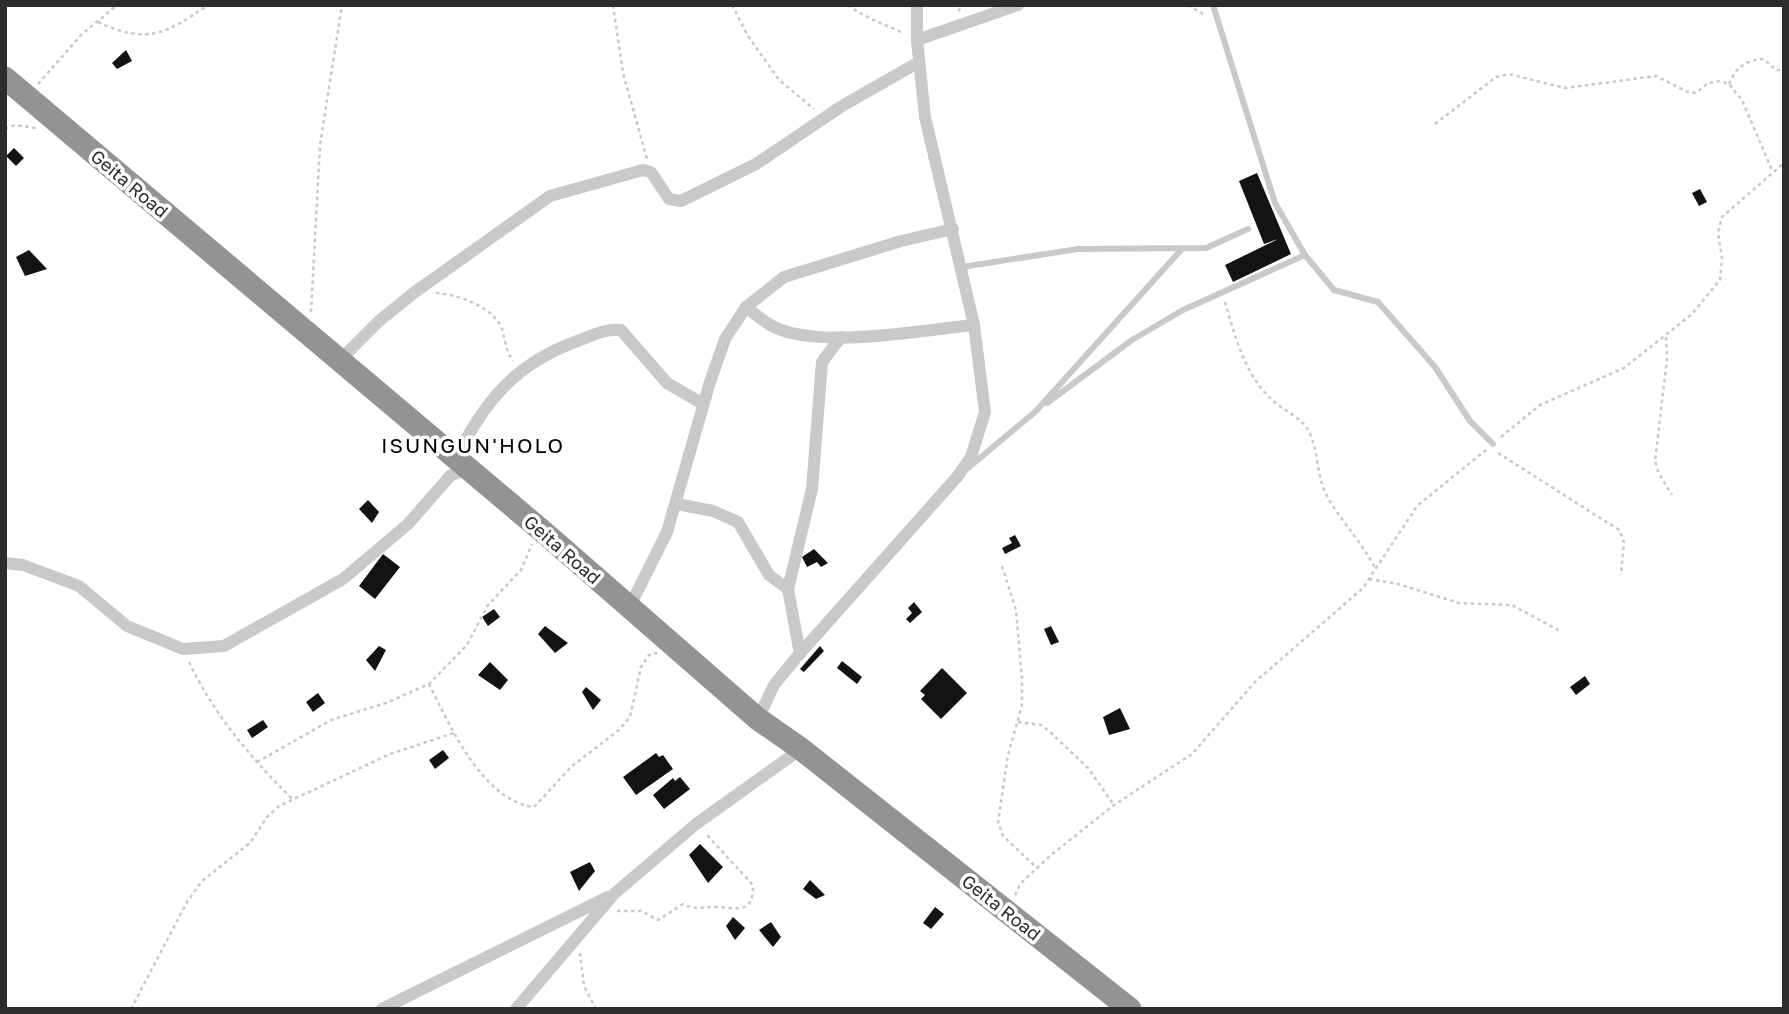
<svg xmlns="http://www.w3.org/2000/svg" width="1789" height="1014" viewBox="0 0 1789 1014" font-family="'Golos Text',sans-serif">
<rect width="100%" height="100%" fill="#fff"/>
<g fill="#131313">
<polygon points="126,50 132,61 117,69 112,63"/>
<polygon points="14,148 24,158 16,166 6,156"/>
<polygon points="1257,173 1291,254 1233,282 1225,265 1278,239 1264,244 1239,181"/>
<polygon points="1700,189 1707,202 1699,206 1692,193"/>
<polygon points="29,250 47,269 25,276 16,257"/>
<polygon points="368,500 379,512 372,523 359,509"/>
<polygon points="1015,535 1021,546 1005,554 1002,548 1012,543 1009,538"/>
<polygon points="814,549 828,563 821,567 817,562 807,567 802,557"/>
<polygon points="383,554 400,567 375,599 359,586"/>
<polygon points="914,602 922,612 910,623 906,619 912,613 908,608"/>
<polygon points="494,609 500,617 488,626 482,617"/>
<polygon points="545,626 568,643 555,653 538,634"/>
<polygon points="1051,626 1059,642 1051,645 1044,629"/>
<polygon points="379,646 386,650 375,671 366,660"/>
<polygon points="820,646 824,651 804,672 800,669"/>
<polygon points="842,661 862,677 857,684 837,668"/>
<polygon points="490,662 508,680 500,690 478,675"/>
<polygon points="942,668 967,693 941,719 921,699 925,695 920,691"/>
<polygon points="1585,676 1590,684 1576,695 1570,687"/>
<polygon points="586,687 601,700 593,710 582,692"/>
<polygon points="318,693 325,703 313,712 306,702"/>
<polygon points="1120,708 1130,729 1109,735 1103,717"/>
<polygon points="263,720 268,727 252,738 247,730"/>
<polygon points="443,750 449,758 435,769 429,760"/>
<polygon points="656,753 659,757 663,755 673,769 636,795 623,777"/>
<polygon points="680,777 690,789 664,809 653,795 673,778 675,781"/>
<polygon points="700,844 723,867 708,883 689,855"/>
<polygon points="590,862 595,871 579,891 570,872"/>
<polygon points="810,880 825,895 816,899 803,889"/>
<polygon points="935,907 944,914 931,929 923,923"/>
<polygon points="733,917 745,928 735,940 726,926"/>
<polygon points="771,922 781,937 773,947 759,930"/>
</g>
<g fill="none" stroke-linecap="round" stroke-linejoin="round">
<g stroke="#c9c9c9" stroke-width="2.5" stroke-dasharray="3.5 3.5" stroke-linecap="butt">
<polyline points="613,5 623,73 647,159"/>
<polyline points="732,5 748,36 779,80 814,109"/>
<path d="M848,5C865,18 884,24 903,33"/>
<polyline points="1188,5 1206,16"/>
<polyline points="958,11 964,5"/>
<path d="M98,22C147,45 166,34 208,5"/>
<polyline points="38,84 82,34 117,5"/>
<path d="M1729,84C1736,67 1746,60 1764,59L1776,70H1784"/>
<polyline points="1435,124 1496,77 1509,74 1565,88 1656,76 1688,92 1696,93 1708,83 1720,81 1729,84 1742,100 1772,170"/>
<polyline points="5,129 15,125 36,128"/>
<path d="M436,293C457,294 494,307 502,329C505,340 506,351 513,361"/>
<path d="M1225,302C1235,336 1244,373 1271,399C1282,410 1300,416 1308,430C1318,447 1316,472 1325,492C1339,520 1361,540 1375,568"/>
<polyline points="311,312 320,145 342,5"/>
<polyline points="1666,337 1667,359 1655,461 1659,474 1672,495"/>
<polyline points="1501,437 1540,405 1624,368 1692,314 1720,280 1722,258 1718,233 1722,217 1784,163"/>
<polyline points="1498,453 1619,530 1624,542 1621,575"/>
<polyline points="1002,566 1016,610 1022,679 1022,705 1008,755 998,822 1003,836 1037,868"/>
<polyline points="1369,579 1398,584 1459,603 1512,605 1562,632"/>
<path d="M189,662C214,715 252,759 294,801"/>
<path d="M429,684C450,726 483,801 534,807L572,766L619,730L630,717L641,667L649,655L657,653"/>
<polyline points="1018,722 1041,725 1050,732 1088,768 1114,805"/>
<polyline points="257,762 331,720 386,703 429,684 467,645 488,605 521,570 532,544"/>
<polyline points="1015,895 1021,883 1051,855 1114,805 1192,754 1255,682 1363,588 1417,506 1486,450"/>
<path d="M617,911H641L658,920L683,904C694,910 701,907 712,907C732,906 754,918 753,885L706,834"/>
<polyline points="580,953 584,986 596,1009"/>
<polyline points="131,1009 187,902 202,881 250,843 267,817 279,806 390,754 454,733"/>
</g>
<g stroke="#c9c9c9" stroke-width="6">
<polyline points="1213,5 1275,203 1305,255 1334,290 1378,302 1435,367 1470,421 1493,444"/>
<polyline points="962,267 1078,249 1206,248 1248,229"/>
<polyline points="1047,403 1132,340 1183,310 1305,255"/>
<polyline points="968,468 1035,412 1181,250"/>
</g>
<g stroke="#c9c9c9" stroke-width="12">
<polyline points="917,40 1018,5"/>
<path d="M746,307C754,313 763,321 772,326C817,350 922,330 974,325"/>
<polyline points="339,361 379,321 415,292 550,196 643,170 651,172 669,199 681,201 756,164 842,106 919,62"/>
<path d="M454,460C487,400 513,364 580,340C593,335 607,328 621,330L667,383L703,404"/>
<polyline points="677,504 713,511 738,522 769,575 788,589"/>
<polyline points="5,563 23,565 79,586 127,626 183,649 224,646 343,579 408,524 451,475 466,470"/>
<polyline points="629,608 667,532 709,385 725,339 746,307 784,277 901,241 953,229"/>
<polyline points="800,654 788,589 812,489 822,362 841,337"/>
<polyline points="758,719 774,685 796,658 957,477 971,457 985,412 974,325 925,117 917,40 917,5"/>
<polyline points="382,1009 608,897"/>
<polyline points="516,1009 614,894 696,824 801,749"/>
</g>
<polyline stroke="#939393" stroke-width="23" points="5,78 547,535 758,719 801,749 1130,1009"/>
</g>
<g text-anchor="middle" stroke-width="7" stroke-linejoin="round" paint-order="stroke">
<g font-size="18" fill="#2c2c2c" stroke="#fff">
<text transform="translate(129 184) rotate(40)" y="6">Geita Road</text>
<text transform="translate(562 550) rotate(41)" y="6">Geita Road</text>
<text transform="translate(1001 908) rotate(38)" y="6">Geita Road</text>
</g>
<g font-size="21" letter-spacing="2" fill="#000" stroke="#fff">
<text x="473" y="453">ISUNGUN'HOLO</text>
</g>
</g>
<rect width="1789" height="1014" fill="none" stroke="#2c2c2c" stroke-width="14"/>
</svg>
